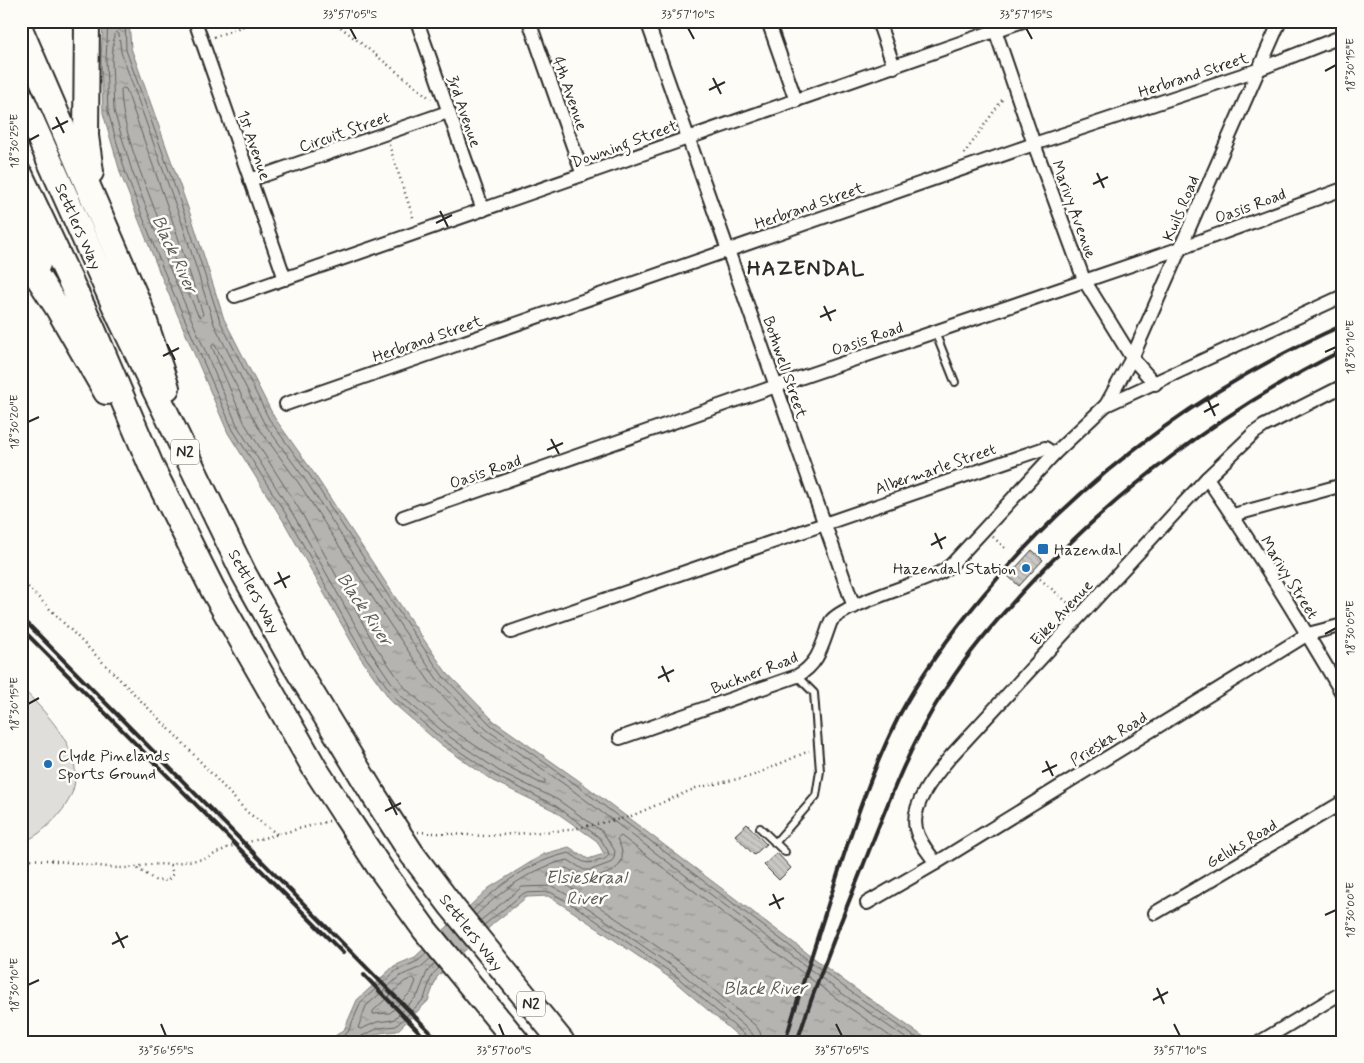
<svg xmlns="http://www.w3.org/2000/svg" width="1364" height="1063" viewBox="0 0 1364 1063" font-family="Mynerve,sans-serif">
<defs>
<pattern id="water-ripples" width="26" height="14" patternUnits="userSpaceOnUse" patternTransform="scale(1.25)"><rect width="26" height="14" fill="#b5b4b1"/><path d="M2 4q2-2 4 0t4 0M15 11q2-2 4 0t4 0" fill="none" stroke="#939390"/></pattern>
<pattern id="building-back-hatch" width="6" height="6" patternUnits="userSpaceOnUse" patternTransform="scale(1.25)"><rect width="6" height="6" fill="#c9c8c4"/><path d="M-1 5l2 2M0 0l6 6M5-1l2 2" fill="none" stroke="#adaca9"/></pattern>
</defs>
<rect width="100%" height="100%" fill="#fdfcf7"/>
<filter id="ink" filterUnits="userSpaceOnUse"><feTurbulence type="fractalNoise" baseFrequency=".02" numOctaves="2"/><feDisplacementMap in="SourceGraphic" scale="10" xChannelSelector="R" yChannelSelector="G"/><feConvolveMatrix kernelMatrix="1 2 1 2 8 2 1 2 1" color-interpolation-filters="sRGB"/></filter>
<g filter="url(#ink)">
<path fill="#dfdeda" stroke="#858482" d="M21,687C64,731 106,777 44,829C38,835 29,839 21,844Z"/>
<polygon fill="url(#water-ripples)" stroke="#7e7d7b" points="103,21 129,21 131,48 193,222 224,319 274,417 313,472 405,612 446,672 494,721 578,780 847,983 931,1042 745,1042 673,980 572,911 548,896 527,897 495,922 437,977 428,1001 397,1031 380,1033 360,1042 326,1042 344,1030 357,1000 394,966 415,957 489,888 544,854 569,847 588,859 604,854 597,841 553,810 493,781 440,744 392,702 360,657 284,522 228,433 159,271 121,175 103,113 101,60"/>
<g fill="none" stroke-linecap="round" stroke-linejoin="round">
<g stroke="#626261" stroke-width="1">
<path d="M108,21L106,60L108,112L126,174L163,269L233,430L289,519L364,655L396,699L443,740L496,776L556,806L600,838L608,851L609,855C606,859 603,860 598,861C584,866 581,860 569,853C531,861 499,885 472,911"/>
<polyline points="125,21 126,50 188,224 220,321 269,419 309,474 401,615 442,675 491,725 575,784 844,987 922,1042"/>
<path d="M123,88L126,89L175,228L203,314L201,317L198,315C182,279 167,242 153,205C139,168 122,129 121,90Z"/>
<polygon points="214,343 258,427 298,482 389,623 431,684 482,736 545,780 545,784 542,784 503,764 452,730 406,689 376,647 301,512 245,424 212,347"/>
<path d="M476,915C501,891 533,867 568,860L584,870H591L610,863L614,858L615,851L603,832L558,800L499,771L447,735L400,695L370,651L294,516L238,427L169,267L132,171L114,111L112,60L114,34L116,32L119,34L121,52L183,226L214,324L264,423L304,478L396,619L437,679L487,730L571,789L840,992L911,1042"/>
<polyline points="480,921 522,887 552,886 578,901 679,971 750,1031 754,1036 754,1042"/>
<polyline points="484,925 524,893 550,892 575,906 676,976 746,1036 748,1042"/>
<polyline points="431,958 421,967 400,976 366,1006 358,1028 361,1029 377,1022 393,1020 418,995 427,972 435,963"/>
<polygon points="413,978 416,981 412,991 390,1013 373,1014 373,1011 404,982"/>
<polyline points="335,1042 348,1032 361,1002 397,970 418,961 427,953"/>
<polyline points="360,1042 362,1036 379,1028 396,1026 424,999 432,975 439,968"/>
<path d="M762,1042L760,1032L756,1026L684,965L582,895L557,880L548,877V874L566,868C573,871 579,877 587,878C593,878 598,876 603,875C623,868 627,857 617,839L621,836L836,998L898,1042"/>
</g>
</g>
<g fill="url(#building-back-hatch)" stroke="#2b2b2b">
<polygon points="1032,550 1043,560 1019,586 1008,576"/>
<polygon points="747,824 766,844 754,855 735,835"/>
<polygon points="777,853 791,868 779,880 764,865"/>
</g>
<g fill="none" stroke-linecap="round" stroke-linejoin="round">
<g stroke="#2b2b2b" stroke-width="10">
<g id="lane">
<polyline points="935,332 955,382"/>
<polyline points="760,828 785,852"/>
<polyline points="775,843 816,796 820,771 814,693 797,676"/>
</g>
</g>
<g stroke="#2b2b2b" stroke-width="16">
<g id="street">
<polyline points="195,21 285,279"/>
<polyline points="417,21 483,210"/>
<polyline points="529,21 583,175"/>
<polyline points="647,21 854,607"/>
<polyline points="768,21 796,101"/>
<polyline points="878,21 894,67"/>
<polyline points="992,21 1034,144 1084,280 1132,358 1155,384"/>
<polyline points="250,180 448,112"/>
<polyline points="235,296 1023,21"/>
<polyline points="286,404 1034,144 1257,70 1343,36"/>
<polyline points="1106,405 1132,358 1280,21"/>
<path d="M1207,478C1255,548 1300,621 1343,695"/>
<polyline points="1233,515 1343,485"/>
<polyline points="403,517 776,386 1181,248 1343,189"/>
<polyline points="511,632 1045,448 1054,454"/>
<path d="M620,738L797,676C820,663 822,644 831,621C844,604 920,584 943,571L952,564L1054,454L1106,405L1343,296"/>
<path d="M936,863C928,852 919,842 916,829C910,804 936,774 951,756L1207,478L1254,433L1264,426L1343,386"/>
<polyline points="867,903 936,863 1308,634 1343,625"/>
<polyline points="1155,913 1343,802"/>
<polyline points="1260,1042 1343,992"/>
</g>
</g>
<g stroke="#2b2b2b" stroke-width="28">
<g id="highway">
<polyline points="87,21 86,136 91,172"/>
<polyline points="21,31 140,307 167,388"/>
<polyline points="21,97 121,320 244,574 294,664 373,794"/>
<polyline points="21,176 92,327 152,468 213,590 314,767 345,815"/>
<polyline points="21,227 38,264"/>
<polyline points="21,251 57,307 106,392"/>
<polyline points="412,854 452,907 562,1042"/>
<polyline points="378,865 425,930 517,1042"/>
</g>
</g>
<g stroke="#2b2b2b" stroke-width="2.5" stroke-dasharray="1 4" stroke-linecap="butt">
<polyline points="333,21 431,99"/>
<polyline points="214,37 257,21"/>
<polyline points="389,145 414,220"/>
<polyline points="964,154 1004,97"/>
<polyline points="993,537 1005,548"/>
<polyline points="1040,579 1073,607"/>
<polyline points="21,580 184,744 247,812 277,834"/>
<polyline points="418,832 485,836 569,830 629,817 696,788 752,776 809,751"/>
<path d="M21,859C54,859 85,865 117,868C135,869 152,862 170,865L173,874L167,881L155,880L137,868"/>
<polyline points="170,865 174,863 205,859 229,847 329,821"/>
</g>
<use href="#lane" stroke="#fdfcf7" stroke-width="6"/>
<use href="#street" stroke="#fdfcf7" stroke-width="12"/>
<use href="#highway" stroke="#fdfcf7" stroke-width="24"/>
<g stroke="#2b2b2b" stroke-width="4">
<polyline points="21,617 440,1042"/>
<polyline points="21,628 343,953"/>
<polyline points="364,975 429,1042"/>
<path d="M785,1042C800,991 816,942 832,892C851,832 871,771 900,714C923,671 953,631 984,594C1082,477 1204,387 1343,325"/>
<path d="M797,1042C816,982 840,924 863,866C887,805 910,743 946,688C968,653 995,622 1023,591C1113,493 1223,410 1343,350"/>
</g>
<g stroke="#2b2b2b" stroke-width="28" stroke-linecap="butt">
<g id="highway-bridge">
<polyline points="373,794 412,854"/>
<polyline points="345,815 378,865"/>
</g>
</g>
<use href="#highway-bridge" stroke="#fdfcf7" stroke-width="24"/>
</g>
</g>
<path fill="none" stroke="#2b2b2b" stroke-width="2" d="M350,28L356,39M688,28L694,39M1026,28L1032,39M1325,71L1336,65M713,78L721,94M709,90L725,82M56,117L64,133M52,129L68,121M28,141L39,135M1097,173L1104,188M1093,184L1108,177M440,211L448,227M436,223L452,215M824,306L831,321M820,317L836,310M167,344L175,360M1325,352L1336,347M163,356L179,348M1208,400L1215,416M1204,412L1219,404M28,422L39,417M551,439L559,454M547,450L563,443M935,533L942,549M931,545L946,537M278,572L286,588M274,584L290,576M1325,634L1336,628M662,666L669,682M658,678L674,670M28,704L39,698M1046,761L1053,776M1042,772L1057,765M389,799L397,815M385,811L401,803M773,894L780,909M769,905L784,898M1325,915L1336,910M116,932L124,948M112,944L128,936M28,985L39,980M1157,988L1164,1004M1153,1000L1168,992M161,1024L166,1036M499,1024L504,1036M836,1024L842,1036M1174,1024L1180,1036"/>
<g fill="#1f6fb2" stroke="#fdfcf7" stroke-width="2">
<rect x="1037" y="543" width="12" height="12" rx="2.5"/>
<circle cx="1026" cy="568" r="5"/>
<circle cx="48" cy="764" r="5"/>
</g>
<g text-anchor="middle" stroke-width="5" stroke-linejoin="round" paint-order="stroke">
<g fill="#fdfcf7" stroke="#6a6a68" stroke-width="1">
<rect x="171" y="439.5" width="28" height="25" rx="4"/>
<rect x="517" y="991.5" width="28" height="25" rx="4"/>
</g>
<g font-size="15" font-weight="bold" fill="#2b2b2b">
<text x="185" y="457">N2</text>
<text x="531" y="1009">N2</text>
</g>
<g font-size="16" fill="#2b2b2b" stroke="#fdfcf7">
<text transform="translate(1193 74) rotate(-18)" y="6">Herbrand Street</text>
<text transform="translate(571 93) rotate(71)" y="6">4th Avenue</text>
<text transform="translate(465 111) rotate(71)" y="6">3rd Avenue</text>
<text transform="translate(344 131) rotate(-19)" y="6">Circuit Street</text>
<text transform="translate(624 143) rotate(-20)" y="6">Downing Street</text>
<text transform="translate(255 145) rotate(71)" y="6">1st Avenue</text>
<text transform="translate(809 205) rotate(-19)" y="6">Herbrand Street</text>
<text transform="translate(1250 205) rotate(-20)" y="6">Oasis Road</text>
<text transform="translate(1180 208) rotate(-67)" y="6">Kuils Road</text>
<text transform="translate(1075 209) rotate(70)" y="6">Marivy Avenue</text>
<text transform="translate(79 226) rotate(66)" y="6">Settlers Way</text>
<text transform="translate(427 338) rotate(-19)" y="6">Herbrand Street</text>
<text transform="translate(867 338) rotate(-19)" y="6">Oasis Road</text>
<text transform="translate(786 367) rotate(71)" y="6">Bothwell Street</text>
<text transform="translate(935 468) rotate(-19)" y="6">Albermarle Street</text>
<text transform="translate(485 471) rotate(-19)" y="6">Oasis Road</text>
<text transform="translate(1290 577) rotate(58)" y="6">Marivy Street</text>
<text transform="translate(255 591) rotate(62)" y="6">Settlers Way</text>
<text transform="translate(1061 612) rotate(-47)" y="6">Eike Avenue</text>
<text transform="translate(754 672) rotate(-21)" y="6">Buckner Road</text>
<text transform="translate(1108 738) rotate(-32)" y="6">Prieska Road</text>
<text transform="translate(1241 843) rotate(-31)" y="6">Geluks Road</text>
<text transform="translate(472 932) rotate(52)" y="6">Settlers Way</text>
</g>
<g font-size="16" fill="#2b2b2b" stroke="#fdfcf7" text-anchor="start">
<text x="1054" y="555">Hazendal</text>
<text x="1016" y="574" text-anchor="end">Hazendal Station</text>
<text x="58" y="761">Clyde Pinelands<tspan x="58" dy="18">Sports Ground</tspan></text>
</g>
<g font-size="18" font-style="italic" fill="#5b5b5a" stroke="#fdfcf7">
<text transform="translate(175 254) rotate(65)" y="6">Black River</text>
<text transform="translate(365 609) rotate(56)" y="6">Black River</text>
<text x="586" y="883">Elsieskraal<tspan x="586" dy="21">River</tspan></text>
<text x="765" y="994">Black River</text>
</g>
<g font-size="21" font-weight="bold" letter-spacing="1" fill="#2b2b2b" stroke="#fdfcf7">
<text x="806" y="275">HAZENDAL</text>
</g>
</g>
<rect width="1364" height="1063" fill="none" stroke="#fdfcf7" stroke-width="55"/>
<rect x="28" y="28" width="1308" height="1008" fill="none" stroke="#2b2b2b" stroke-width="2"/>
<g font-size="12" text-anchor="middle" fill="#2b2b2b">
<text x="350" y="18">33°57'05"S</text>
<text x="688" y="18">33°57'10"S</text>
<text x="1026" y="18">33°57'15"S</text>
<text transform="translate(1350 65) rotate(-90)" y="4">18°30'15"E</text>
<text transform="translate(14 141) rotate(-90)" y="4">18°30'25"E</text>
<text transform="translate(1350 347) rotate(-90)" y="4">18°30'10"E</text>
<text transform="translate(14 422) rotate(-90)" y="4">18°30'20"E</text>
<text transform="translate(1350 628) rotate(-90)" y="4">18°30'05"E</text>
<text transform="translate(14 704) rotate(-90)" y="4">18°30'15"E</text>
<text transform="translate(1350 910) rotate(-90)" y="4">18°30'00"E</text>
<text transform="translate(14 985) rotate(-90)" y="4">18°30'10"E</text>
<text x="166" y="1054">33°56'55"S</text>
<text x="504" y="1054">33°57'00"S</text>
<text x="842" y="1054">33°57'05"S</text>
<text x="1180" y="1054">33°57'10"S</text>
</g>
</svg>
